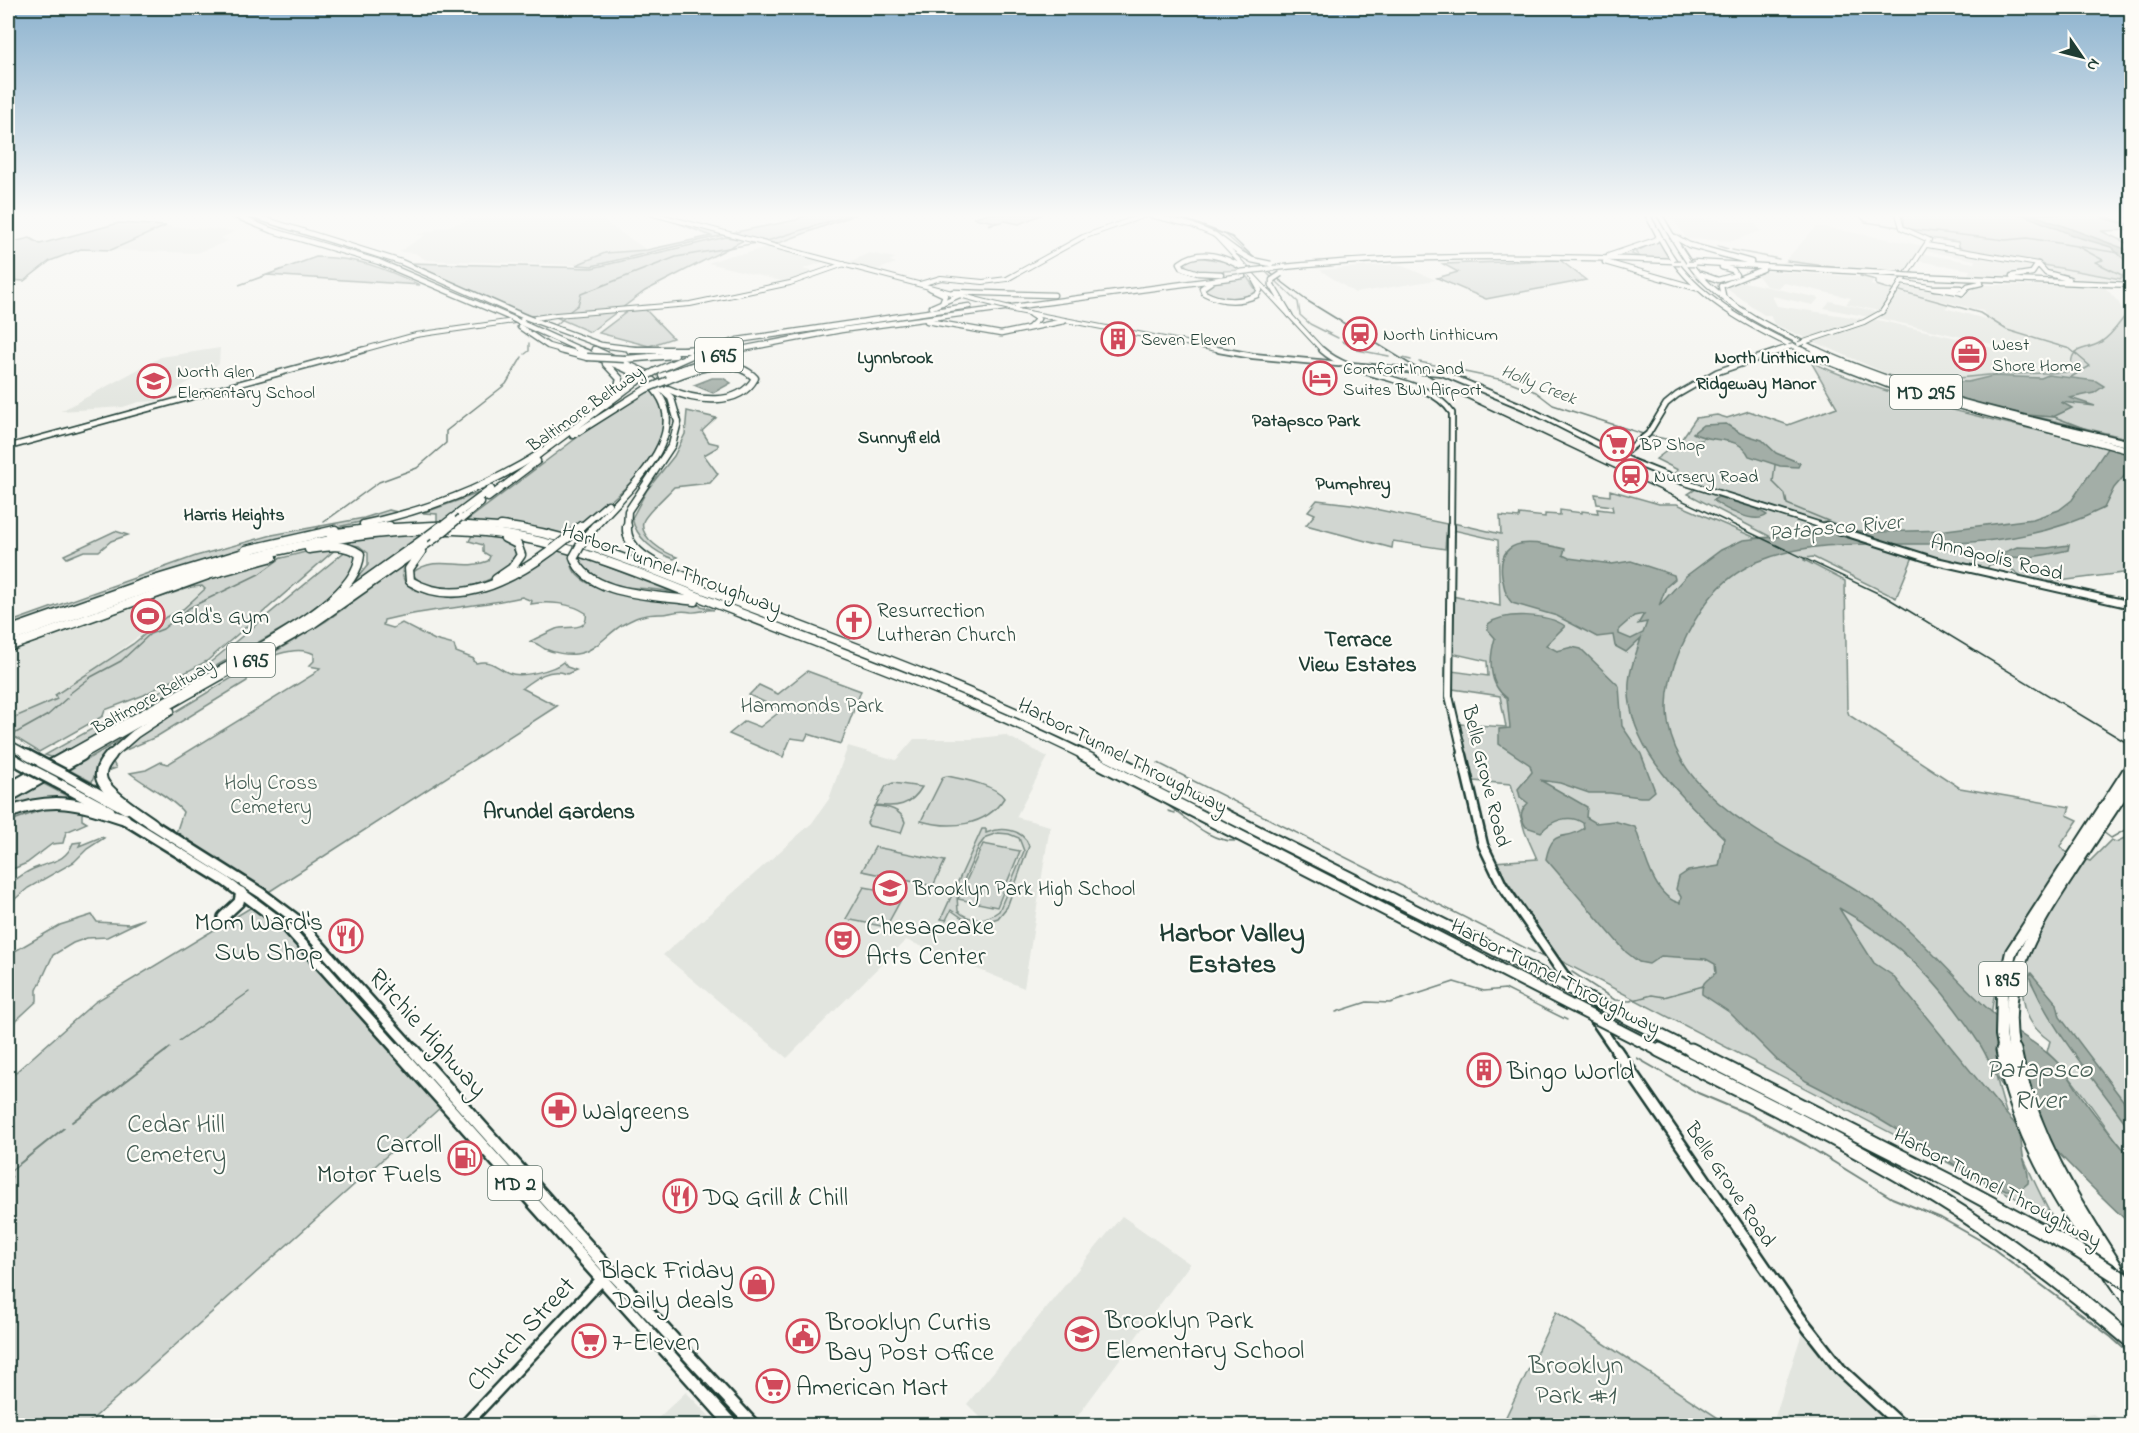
<svg xmlns="http://www.w3.org/2000/svg" width="2139" height="1433" viewBox="0 0 2139 1433" font-family="'Indie Flower',sans-serif">
<rect width="100%" height="100%" fill="#f4f4ef"/>
<filter id="ink" filterUnits="userSpaceOnUse"><feTurbulence type="fractalNoise" baseFrequency=".0167" numOctaves="2"/><feDisplacementMap in="SourceGraphic" scale="12" xChannelSelector="R" yChannelSelector="G"/><feConvolveMatrix kernelMatrix="1 2 1 2 8 2 1 2 1" color-interpolation-filters="sRGB"/></filter>
<g filter="url(#ink)">
<g fill="#e2e5df">
<polygon points="523,214 593,214 647,250 605,253 576,265 426,260 415,253 399,252 425,235 417,235 480,217"/>
<polygon points="1672,217 1753,222 1761,231 1732,241 1687,239"/>
<polygon points="166,226 236,231 221,238 228,241 197,253 111,250"/>
<polygon points="1817,226 1920,245 1923,247 1907,270 1782,264"/>
<polygon points="768,246 826,261 803,269 815,272 785,282 708,263 731,255 745,254"/>
<polygon points="1929,247 2035,265 2033,271 2010,276 1968,275 1970,270 1919,261 1924,254 1974,263 1975,260 1926,251"/>
<polygon points="869,253 895,258 890,261 896,263 876,270 847,263"/>
<polygon points="1398,264 1436,280 1355,293 1320,270"/>
<polygon points="2042,266 2084,273 2120,281 2069,278 2045,270"/>
<polygon points="1768,271 1853,276 1874,280 1871,285 1893,291 1879,311 1846,304 1851,298 1784,283 1778,288 1766,286 1755,272"/>
<polygon points="1740,281 1819,298 1813,305 1772,296 1777,306 1865,319 1808,339 1774,324 1770,315 1764,315 1727,288"/>
<polygon points="1905,284 1965,295 1974,287 1987,285 2104,286 2119,303 2125,316 2102,342 2075,351 2070,362 2071,372 1988,375 1908,383 1813,341 1873,319 1974,342 1995,349 1997,345 1878,318 1888,308 1898,292 1950,305 1945,308 1989,320 1983,311 1899,290"/>
<polygon points="1830,301 1874,311 1877,312 1869,317 1824,308"/>
<polygon points="220,348 219,364 157,401 139,402 123,407 61,411 161,357"/>
<polygon points="206,582 210,583 179,611 168,615 70,687 60,698 8,725 8,653"/>
<polygon points="1005,735 1048,757 1016,817 1050,826 1024,988 906,940 787,1058 663,955 812,823 829,799 848,746 896,760 914,739 971,739"/>
<polygon points="1122,1216 1190,1264 1071,1425 988,1425 967,1404"/>
<polygon points="1803,1330 1836,1373 1892,1425 1772,1426"/>
<polygon points="686,1392 718,1425 651,1425 656,1420"/>
<polygon points="2093,1414 2114,1425 2027,1425"/>
</g>
<g fill="#d1d6d1" stroke="#788a82" stroke-width="1.5" fill-rule="evenodd">
<polygon points="808,214 857,214 776,244 731,233 796,220"/>
<polygon points="985,214 1043,214 1019,224 1005,221 988,225 995,222 973,218"/>
<polygon points="1900,214 2099,214 2131,225 2131,230 2101,231 2131,245 2131,278 2121,277 2121,279 1960,250 1958,242 1928,238 1904,228 1904,219"/>
<polygon points="673,221 724,235 592,266 576,265 605,253 647,250 711,236"/>
<polygon points="119,223 166,226 111,250 81,249 50,261 24,281 8,280 8,243 30,238 40,244"/>
<polygon points="726,237 744,240 645,291 590,332 551,315 533,317 410,263 592,268"/>
<polygon points="1659,240 1671,260 1604,256 1634,250 1632,254 1641,258 1635,252"/>
<path d="M316,257C360,258 381,267 420,285L267,275L239,285Z"/>
<polygon points="1199,257 1233,263 1242,270 1203,272 1186,268 1185,261"/>
<polygon points="1560,260 1586,280 1486,299 1437,278 1458,272 1443,264"/>
<path d="M1247,277L1256,290L1254,295C1238,299 1218,301 1204,289L1212,283Z"/>
<polygon points="643,307 673,338 649,346 599,333 632,308"/>
<path d="M2125,316L2131,317V439L1961,399L1908,383L1988,375L2071,372C2070,343 2082,353 2101,342C2111,336 2118,325 2125,316Z"/>
<path d="M1811,362C1913,408 2024,425 2131,453V564L2124,566L2131,572L2043,583L2018,578L2020,575C2012,569 1999,562 1989,565L1986,571L1915,552L1896,598L1813,557L1805,558L1804,560L1845,581L1847,709L1849,715L1960,788L2070,807L2067,815L2078,820L2060,846L2064,851L2090,861L2111,840L2116,842L2131,835V1158C2101,1124 2078,1082 2047,1052L2050,1041C2021,1020 2026,1006 2019,973L2004,963C1968,1044 2014,1144 2052,1217L1561,961L1494,862L1537,859L1525,832L1511,784L1473,781L1460,724L1506,727L1500,696L1453,689L1452,671L1488,676L1487,661L1451,653L1452,596L1500,606L1498,540L1453,530V523L1501,534L1500,516L1519,518L1520,514L1545,517V514L1560,515V510L1582,513V511L1598,513L1597,509L1613,511L1612,506L1597,504L1595,494L1610,496V490L1659,504H1677L1756,538L1771,537L1688,494L1702,485L1672,475L1678,470L1656,459L1681,440L1696,418L1717,415L1727,418L1749,411L1788,425L1837,407ZM2031,982L2048,994L2057,1004L2056,1024Z"/>
<path d="M651,389C697,445 605,505 566,536L465,522L599,421Z"/>
<path d="M687,411L716,418L702,431L709,442L718,444V447L704,455L718,474L710,483L674,487C668,494 645,514 643,522C639,538 665,553 677,557L674,559C655,553 636,538 632,518L647,490L674,456L685,434Z"/>
<polygon points="479,493 443,521 437,521 437,514 423,513"/>
<polygon points="1317,500 1351,504 1447,524 1445,549 1393,541 1392,548 1306,525 1315,514 1308,511"/>
<polygon points="389,510 401,513 260,544 8,629 8,623 196,556 272,535 364,518"/>
<polygon points="115,531 128,535 111,541 99,551 84,551 67,558 64,555"/>
<path d="M426,533L349,588L368,565V553L359,546L341,543L288,551L211,571L8,645V642C138,596 285,529 426,533Z"/>
<path d="M473,534C488,536 513,537 516,555C503,586 431,604 412,573C438,553 461,572 488,561L490,556L483,552V545L469,541Z"/>
<polygon points="325,547 337,548 207,661 144,695 105,710 103,716 39,752 8,733 8,720 57,699 55,695 133,644 166,617 183,609 205,589 202,586 191,587 44,637 214,575"/>
<polygon points="348,549 357,556 358,566 338,589 299,619 54,758 45,755 207,665"/>
<path d="M556,549L572,554C562,597 656,595 683,601C693,603 704,607 714,610C706,609 698,613 691,612C675,609 670,615 660,614C644,614 636,617 622,625C607,634 595,652 576,654C567,655 554,653 545,649C539,646 537,642 529,642C537,638 547,633 556,629C567,625 589,633 586,613C571,603 548,601 531,604L532,601L522,597C477,607 430,608 384,620L383,625L393,628L402,623L435,640L454,645L456,652L474,659L473,661L476,663C494,659 497,669 509,673C522,678 554,670 563,662L567,667L576,670L567,674C550,667 535,678 522,688L557,706L267,893L176,833L183,812C174,799 145,785 130,773L146,770L161,762L168,764L314,674L320,668L309,666L314,661V654C296,644 259,658 248,672L247,681L156,737L121,752L113,762L116,768L105,772L112,756L162,720L326,621L403,566C393,609 484,592 506,583C525,575 541,563 556,549Z"/>
<path d="M577,555L676,593C649,585 607,593 586,571C582,568 580,560 577,555Z"/>
<polygon points="807,671 861,691 841,744 808,734 805,740 791,738 783,757 729,734 745,721 760,727 782,710 749,695 759,685 778,694"/>
<polygon points="132,733 98,764 92,782 69,770"/>
<path d="M947,776C962,779 996,785 1004,798C986,827 950,829 921,821L943,777Z"/>
<polygon points="42,783 69,797 25,802 8,810 8,802"/>
<path d="M893,783L922,787C911,806 896,808 876,805L886,786Z"/>
<polygon points="43,804 86,809 82,814 82,820 87,823 66,832 63,843 52,844 27,863 8,871 8,818"/>
<path d="M875,806C888,807 901,809 905,822L901,833L869,826L867,823Z"/>
<path d="M982,829H986V833C1001,827 1023,828 1029,846L1007,907L998,918L983,923L968,922L951,910L946,920L941,919ZM998,833L1009,834L1019,838L1024,851L999,911C986,921 970,922 958,911L957,896L979,846L986,837Z"/>
<path d="M101,837L104,838L87,849L74,862L28,888L8,905V885C16,879 24,873 33,869C50,861 65,863 73,843L81,842L79,846Z"/>
<polygon points="983,844 1020,851 997,907 958,899"/>
<polygon points="875,847 945,861 933,886 862,871"/>
<polygon points="864,887 904,894 886,927 846,919"/>
<polygon points="255,905 284,928 441,1107 86,1425 8,1425 8,1182 12,1176 8,1179 8,1079 95,1002"/>
<polygon points="92,915 97,922 129,924 144,919 107,937 87,938 73,943 53,955 37,990 37,1001 8,1028 8,955 60,925"/>
<polygon points="1556,1312 1729,1425 1502,1425"/>
</g>
<g fill="#a3aea7" stroke="#6e8179" stroke-width="1.5" fill-rule="evenodd">
<polygon points="2022,214 2031,214 2125,249 2131,255 2131,266 2111,247 2077,237"/>
<polygon points="2048,375 2096,381 2104,386 2094,393 2070,398 2095,406 2061,402 2072,408 2053,417 2027,415 1947,395 1932,383 1944,381 1968,382 1993,376 2041,378"/>
<polygon points="712,378 723,378 731,383 713,393 694,385"/>
<path d="M1726,424L1740,433L1762,440L1776,453L1800,463L1798,467L1780,466L1749,456C1739,434 1711,444 1693,433L1703,425Z"/>
<path d="M2131,434V468L2114,488L2104,508C2045,538 1982,544 1917,544C1864,544 1807,541 1757,562C1716,580 1697,612 1680,650C1614,802 1816,847 1897,919C1932,950 1961,986 1996,1016C2016,1033 2040,1044 2058,1063C2068,1073 2074,1085 2082,1097C2097,1119 2114,1138 2131,1158V1225C2085,1181 2038,1136 2001,1084C1992,1071 1988,1056 1979,1043C1941,984 1901,942 1839,908L1874,963L1892,975L2004,1112C2021,1128 2020,1133 2023,1155C2024,1166 2030,1171 2028,1183L2020,1190H2006L1953,1164L1872,1115L1806,1081L1777,1060L1729,1012L1702,994C1701,982 1707,980 1716,973L1715,964L1706,959L1661,956L1649,964L1639,962L1626,952L1546,859C1553,825 1565,843 1584,828L1583,823C1569,813 1551,821 1541,832L1526,827C1520,817 1519,812 1528,803L1520,797L1518,789L1532,772L1530,765L1499,744V729L1510,728L1507,698C1488,685 1489,658 1495,638L1488,630V624C1505,611 1548,614 1565,626L1546,645L1557,651L1572,647L1581,649L1619,686L1622,726L1641,754L1655,791L1648,797H1640L1610,793H1589L1560,783L1540,780L1587,807L1586,817L1596,823L1614,821L1635,827C1644,850 1652,897 1680,903L1681,897L1676,889L1679,877L1688,871L1719,866L1724,838C1682,797 1625,746 1629,682C1630,667 1637,652 1641,638L1626,652L1615,646L1613,635L1597,637L1557,616L1512,603C1505,596 1504,585 1502,576C1496,533 1538,542 1565,549L1563,555L1569,558L1612,564L1631,561L1674,575L1675,579L1666,587L1659,606L1686,576L1721,550L1743,540L1849,530L1875,532L1946,530L2033,519L2059,510L2072,500L2112,441ZM1644,614L1638,624L1647,622L1643,633L1631,639L1619,634V629L1634,616Z"/>
<path d="M1718,497L1757,509L1767,515C1755,525 1724,509 1713,500Z"/>
<path d="M2069,545L2068,550C2050,554 2016,562 2000,554L2017,547L2047,548Z"/>
<path d="M2031,973L2057,1004L2060,1017L2128,1107L2131,1113V1131C2097,1081 2052,1033 2029,976Z"/>
</g>
<g fill="none" stroke-linecap="round" stroke-linejoin="round">
<g stroke="#6e8179" stroke-width="1.5">
<polyline points="1840,214 1860,216 1865,222 1899,227"/>
<polyline points="1171,218 1224,234"/>
<polyline points="2103,218 2132,226"/>
<polyline points="8,220 33,214"/>
<polyline points="1908,229 2006,240 2027,238 2119,253"/>
<polyline points="1226,235 1250,256"/>
<polyline points="767,241 853,214"/>
<polyline points="1718,246 1728,249"/>
<polyline points="2077,246 2103,260 2095,262 2132,280"/>
<polyline points="1732,250 1779,259"/>
<polyline points="1787,261 1839,268"/>
<polyline points="1264,270 1271,277"/>
<polyline points="1860,276 1876,280 1876,285 1892,290"/>
<polyline points="1275,280 1298,302 1300,315 1310,324 1338,338"/>
<polyline points="1900,291 1980,313 2007,330 2070,349 2090,366 2071,377"/>
<polyline points="570,311 578,305 581,294 676,257 757,243"/>
<polyline points="555,326 566,316"/>
<polyline points="1342,341 1357,350 1389,356"/>
<polyline points="525,354 529,351 529,343"/>
<polyline points="1403,358 1411,360"/>
<polyline points="1419,362 1456,369"/>
<polyline points="1460,371 1508,381 1536,392 1553,405 1643,434"/>
<polyline points="2052,416 2094,432"/>
<polyline points="2105,435 2124,439"/>
<polyline points="1651,436 1680,442 1702,440 1704,436"/>
<polyline points="1775,465 1773,482 1785,494 1787,504 1850,530"/>
<polyline points="324,522 379,482 417,468 446,443 446,431 506,384 522,357"/>
<polyline points="314,531 320,526"/>
<polyline points="69,694 91,677 121,661 150,634 163,629 189,608 259,574 281,558"/>
<polyline points="14,734 48,715 67,698"/>
<polyline points="1158,763 1547,959"/>
<path d="M1112,776C1129,784 1146,792 1163,802C1185,816 1209,843 1237,841"/>
<polyline points="1168,811 1175,813"/>
<polyline points="8,822 47,808"/>
<polyline points="2103,832 2111,838 2132,826"/>
<polyline points="2019,953 2024,941"/>
<polyline points="2024,966 2029,975"/>
<polyline points="1572,972 1615,1000 1630,1001 1652,995 1664,997 1703,986"/>
<polyline points="1336,1012 1367,1002 1390,1003 1454,982 1484,991 1505,989 1567,1020"/>
<polyline points="179,1041 249,992"/>
<polyline points="165,1052 170,1048"/>
</g>
<g stroke="#6e8179" stroke-width="2">
<polyline points="1637,1058 1698,1093 1750,1115 1806,1145 1892,1198 1941,1218 1987,1244 2111,1337 2132,1356"/>
<polyline points="72,1122 167,1050"/>
<polyline points="8,1173 64,1128"/>
</g>
<g stroke="#1f3d34" stroke-width="6">
<g id="secondary-far4">
<polyline points="653,214 986,302"/>
<polyline points="1145,214 1191,225 1215,235 1323,351"/>
<polyline points="1927,245 2038,264"/>
<polyline points="1901,282 1962,293"/>
<polyline points="920,284 941,278 983,282 1007,279 1083,237 1148,214"/>
<polyline points="1008,309 1227,351"/>
<polyline points="1804,342 1864,322 1882,312 1929,240 1902,228 1898,214"/>
<polyline points="358,351 416,335 556,315 690,304 790,283 844,264"/>
<polyline points="1777,351 1789,347"/>
</g>
</g>
<g stroke="#1f3d34" stroke-width="8">
<g id="secondary-far3">
<polyline points="1219,350 1253,356 1339,364"/>
<path d="M1322,350C1356,381 1426,374 1452,413L1451,528"/>
<polyline points="1350,365 1442,373 1526,408 1633,462 1683,482 1830,528"/>
<polyline points="8,447 363,350"/>
<polyline points="1620,456 1648,434 1666,404 1677,395 1717,372 1782,350"/>
</g>
</g>
<g stroke="#1f3d34" stroke-width="10">
<g id="secondary-far2">
<polyline points="1451,526 1449,696 1463,756"/>
<polyline points="1825,526 1936,561 2132,605"/>
</g>
</g>
<g stroke="#1f3d34" stroke-width="13">
<polyline id="secondary-far1" points="1462,755 1483,845 1502,885 1617,1052"/>
</g>
<g stroke="#1f3d34" stroke-width="15">
<g id="secondary">
<polyline points="1616,1050 1800,1318 1840,1369 1902,1426"/>
<polyline points="464,1426 604,1277"/>
</g>
</g>
<g stroke="#1f3d34" stroke-width="10">
<polyline id="primary-far2" points="8,744 30,756"/>
</g>
<g stroke="#1f3d34" stroke-width="14">
<g id="primary-far1">
<polyline points="27,755 40,762"/>
<polyline points="8,756 29,768"/>
<polyline points="65,775 126,809"/>
<polyline points="54,781 110,811"/>
<polyline points="121,817 225,881 287,927 399,1052"/>
<polyline points="150,823 261,893 297,920 415,1052"/>
<polyline points="223,917 239,902 241,892"/>
</g>
</g>
<g stroke="#1f3d34" stroke-width="16">
<g id="primary">
<polyline points="397,1050 733,1426"/>
<polyline points="413,1050 610,1271 754,1426"/>
</g>
</g>
<g stroke="#1f3d34" stroke-width="7">
<g id="highway-far4">
<polyline points="231,214 270,230 379,262 511,318"/>
<polyline points="247,214 401,262 525,317"/>
<path d="M1647,214C1656,230 1664,247 1675,262C1706,304 1757,329 1803,351"/>
<path d="M1659,214C1671,234 1682,255 1697,273C1729,309 1776,331 1819,351"/>
<polyline points="2125,214 2132,216"/>
<polyline points="1215,235 1238,252"/>
<polyline points="1675,237 1689,245 1751,262"/>
<polyline points="1609,256 1656,240 1659,236 1657,232"/>
<polyline points="1605,262 1696,288"/>
<polyline points="1693,262 1900,274"/>
<path d="M1274,268C1407,254 1539,255 1673,261"/>
<path d="M1221,274L1198,273L1183,268L1180,263C1200,248 1225,256 1244,269"/>
<polyline points="1701,274 1718,280 1736,275 1733,270 1722,267"/>
<polyline points="1914,276 2132,285"/>
<polyline points="2012,276 2032,273 2038,264 2046,273 2069,279"/>
<path d="M1211,282L1202,288L1204,293C1221,302 1239,303 1257,295L1260,290L1255,281"/>
<polyline points="1272,285 1290,315"/>
<polyline points="930,288 945,295 942,303"/>
<polyline points="1934,288 1961,288"/>
<polyline points="953,292 1054,295"/>
<polyline points="1962,293 1968,286 1981,283"/>
<polyline points="1723,295 1721,286 1763,269"/>
<polyline points="932,307 962,294"/>
<polyline points="1030,314 1038,319 1030,327"/>
<polyline points="533,320 601,345 649,351"/>
<polyline points="927,321 1001,334 1064,321"/>
<polyline points="519,322 583,351"/>
<polyline points="520,327 548,346 566,351"/>
<polyline points="738,340 969,306"/>
<polyline points="594,349 598,351"/>
<polyline points="669,351 716,346"/>
<polyline points="731,351 841,330 1243,276"/>
</g>
</g>
<g stroke="#1f3d34" stroke-width="9">
<g id="highway-far3">
<polyline points="560,350 587,357"/>
<path d="M579,350C600,359 629,367 646,381C704,429 626,490 594,528"/>
<polyline points="595,350 648,374"/>
<polyline points="630,350 690,350"/>
<polyline points="1800,350 1908,392 2132,451"/>
<path d="M1815,350C1915,396 2025,419 2132,444"/>
<polyline points="625,359 675,355"/>
<polyline points="606,364 620,379 617,389 610,396"/>
<polyline points="656,371 692,355"/>
<polyline points="662,376 739,350"/>
<path d="M668,380C693,369 733,355 755,378C739,408 694,401 668,389"/>
<polyline points="573,435 646,389"/>
<polyline points="535,457 636,382"/>
<polyline points="488,498 537,461"/>
<polyline points="452,518 491,489"/>
<polyline points="463,518 481,503"/>
<path d="M363,524C428,510 483,489 539,454"/>
<polyline points="374,528 454,524 512,528"/>
<polyline points="580,528 608,504"/>
<polyline points="627,528 628,511 672,445 678,422 671,398 643,372"/>
</g>
</g>
<g stroke="#1f3d34" stroke-width="11">
<g id="highway-far2">
<path d="M501,526C580,535 652,571 726,598C856,647 984,694 1109,756"/>
<path d="M627,526C624,556 674,572 695,581"/>
<polyline points="330,534 389,526"/>
<polyline points="571,535 581,526"/>
<polyline points="584,539 595,526"/>
<polyline points="246,550 335,530"/>
<path d="M421,552L409,569L410,581C458,610 513,579 552,550"/>
<path d="M574,557C587,597 659,595 695,601"/>
<polyline points="496,579 512,568 521,555 517,544 505,538"/>
<polyline points="141,584 250,551"/>
<polyline points="328,607 425,538"/>
<polyline points="8,631 145,583"/>
<path d="M8,639C152,587 299,527 454,530C556,532 650,579 743,614C859,659 975,701 1086,756"/>
<polyline points="8,647 208,575 273,557"/>
<path d="M241,659C275,638 358,597 360,554C344,543 327,546 309,549"/>
<polyline points="67,756 245,657"/>
<polyline points="79,756 312,624 435,538"/>
<polyline points="110,756 135,734 170,711"/>
</g>
</g>
<g stroke="#1f3d34" stroke-width="14">
<g id="highway-far1">
<path d="M111,755C106,761 100,768 101,776C101,791 141,815 153,824"/>
<polyline points="1083,755 1568,1004"/>
<polyline points="1106,755 1552,979"/>
<polyline points="8,789 69,755"/>
<polyline points="8,797 82,755"/>
<path d="M8,813C55,795 79,804 125,819"/>
<polyline points="1601,1005 1694,1052"/>
<polyline points="1619,1030 1662,1052"/>
<polyline points="2004,1052 2001,1035 2002,993 2011,952 2132,765"/>
<path d="M2014,1052C2000,980 2032,932 2069,875C2090,842 2111,811 2132,779"/>
</g>
</g>
<g stroke="#1f3d34" stroke-width="17">
<g id="highway">
<path d="M1659,1050C1753,1097 1848,1143 1938,1198C2007,1240 2071,1290 2132,1342"/>
<polyline points="1691,1050 1953,1183 2077,1250"/>
<path d="M2003,1050C2016,1130 2059,1198 2103,1264"/>
<path d="M2014,1050C2030,1133 2074,1204 2120,1274"/>
<polyline points="2111,1274 2132,1304"/>
</g>
</g>
<use href="#secondary-far4" stroke="#fdfcf7" stroke-width="4"/>
<use href="#secondary-far3" stroke="#fdfcf7" stroke-width="4.5"/>
<use href="#secondary-far2" stroke="#fdfcf7" stroke-width="6"/>
<use href="#secondary-far1" stroke="#fdfcf7" stroke-width="8"/>
<use href="#secondary" stroke="#fdfcf7" stroke-width="10"/>
<use href="#primary-far2" stroke="#fdfcf7" stroke-width="7"/>
<use href="#primary-far1" stroke="#fdfcf7" stroke-width="9"/>
<use href="#primary" stroke="#fdfcf7" stroke-width="11"/>
<use href="#highway-far4" stroke="#fdfcf7" stroke-width="4.5"/>
<use href="#highway-far3" stroke="#fdfcf7" stroke-width="6"/>
<use href="#highway-far2" stroke="#fdfcf7" stroke-width="8"/>
<use href="#highway-far1" stroke="#fdfcf7" stroke-width="10"/>
<use href="#highway" stroke="#fdfcf7" stroke-width="13"/>
<polyline stroke="#1f3d34" stroke-width="1.5" points="1171,214 1232,237 1269,272 1306,300 1462,396 1886,597 2132,746"/>
<g stroke="#1f3d34" stroke-width="6" stroke-linecap="butt">
<g id="secondary-bridge">
<polyline points="986,302 1014,309"/>
<polyline points="1799,344 1804,342"/>
<polyline points="1789,347 1794,346"/>
</g>
</g>
<g stroke="#1f3d34" stroke-width="14" stroke-linecap="butt">
<g id="primary-bridge">
<polyline points="40,762 65,775"/>
<polyline points="29,768 54,781"/>
</g>
</g>
<g stroke="#1f3d34" stroke-width="7" stroke-linecap="butt">
<g id="highway-bridge-far4">
<polyline points="1238,252 1252,260 1271,264"/>
<polyline points="1674,263 1680,263"/>
<polyline points="1688,264 1694,264"/>
<polyline points="1240,272 1274,268"/>
<polyline points="1899,275 1914,276"/>
<polyline points="1272,285 1272,280 1281,274"/>
<polyline points="525,317 533,320"/>
<polyline points="511,318 519,322"/>
<polyline points="704,351 738,340"/>
</g>
</g>
<g stroke="#1f3d34" stroke-width="9" stroke-linecap="butt">
<g id="highway-bridge-far3">
<polyline points="692,355 709,350"/>
<polyline points="587,357 625,359"/>
<polyline points="636,382 656,371"/>
<polyline points="646,389 668,380"/>
<polyline points="439,528 452,518"/>
<polyline points="448,528 460,518"/>
</g>
</g>
<g stroke="#1f3d34" stroke-width="11" stroke-linecap="butt">
<g id="highway-bridge-far2">
<polyline points="425,538 441,526"/>
<polyline points="435,538 450,526"/>
<polyline points="552,550 571,535"/>
<polyline points="574,557 584,539"/>
</g>
</g>
<g stroke="#1f3d34" stroke-width="14" stroke-linecap="butt">
<g id="highway-bridge-far1">
<polyline points="1552,979 1601,1005"/>
<polyline points="1568,1004 1619,1030"/>
</g>
</g>
<g stroke="#1f3d34" stroke-width="17" stroke-linecap="butt">
<polyline id="highway-bridge" points="2077,1250 2132,1285"/>
</g>
<use href="#secondary-bridge" stroke="#fdfcf7" stroke-width="4"/>
<use href="#primary-bridge" stroke="#fdfcf7" stroke-width="9"/>
<use href="#highway-bridge-far4" stroke="#fdfcf7" stroke-width="4.5"/>
<use href="#highway-bridge-far3" stroke="#fdfcf7" stroke-width="6"/>
<use href="#highway-bridge-far2" stroke="#fdfcf7" stroke-width="8"/>
<use href="#highway-bridge-far1" stroke="#fdfcf7" stroke-width="10"/>
<use href="#highway-bridge" stroke="#fdfcf7" stroke-width="13"/>
</g>
</g>
<linearGradient id="sky" x2="0" y2="1"><stop stop-color="#8cb2ce"/><stop offset="0.52" stop-color="#fafaf8"/><stop offset="1" stop-color="#fafaf8" stop-opacity="0"/></linearGradient>
<rect width="2139" height="414" fill="url(#sky)"/>
<defs>
<g id="station-ring" transform="scale(1.725)"><circle r="9.5" fill="#fdfcf7" stroke="#d1495b" stroke-width="1.5"/><path d="M-3-6H3Q5-6 5-4V2Q5 4 3 4L4.5 6H3L1.5 4h-3L-3 6H-4.5L-3 4Q-5 4-5 2V-4Q-5-6-3-6ZM-3.5-4v3h7v-3ZM-3.5 1v1.5H-2V1ZM2 1v1.5H3.5V1Z" fill="#d1495b"/></g>
<g id="building-ring" transform="scale(1.725)"><circle r="9.5" fill="#fdfcf7" stroke="#d1495b" stroke-width="1.5"/><path d="M-4-6H4V6H1V3H-1V6H-4ZM-2.5-4.3h1.7v1.8h-1.7ZM.8-4.3h1.7v1.8H.8ZM-2.5-1h1.7V.8h-1.7ZM.8-1h1.7V.8H.8Z" fill="#d1495b"/></g>
<g id="office-ring" transform="scale(1.725)"><circle r="9.5" fill="#fdfcf7" stroke="#d1495b" stroke-width="1.5"/><path d="M-6-3h4V-5.5h4V-3h4V5H-6ZM-1-4.5V-3h2v-1.5ZM-6 0V1H6V0Z" fill="#d1495b"/></g>
<g id="hotel-ring" transform="scale(1.725)"><circle r="9.5" fill="#fdfcf7" stroke="#d1495b" stroke-width="1.5"/><path d="M-6-4.5h1.5V1H6V5H4.5V3h-9V5H-6ZM-4 0a1.8 1.8 0 1 1 3.6 0ZM.5 0V-2.5h3Q6-2.5 6 0Z" fill="#d1495b"/></g>
<g id="school-ring" transform="scale(1.725)"><circle r="9.5" fill="#fdfcf7" stroke="#d1495b" stroke-width="1.5"/><path d="M0-5L7-2L0 1L-7-2ZM-4 1L0 2.5L4 1V4Q0 6-4 4Z" fill="#d1495b"/></g>
<g id="supermarket-ring" transform="scale(1.725)"><circle r="9.5" fill="#fdfcf7" stroke="#d1495b" stroke-width="1.5"/><path d="M-6-5.5h2.5l.6 2H6L4.5 2H-2.5L-4.4-4H-6ZM-1.5 3.2a1.3 1.3 0 1 0 .1 0ZM3 3.2a1.3 1.3 0 1 0 .1 0Z" fill="#d1495b"/></g>
<g id="stadium-ring" transform="scale(1.725)"><circle r="9.5" fill="#fdfcf7" stroke="#d1495b" stroke-width="1.5"/><path d="M0-5a6.5 5 0 1 0 0 10a6.5 5 0 1 0 0-10ZM-3.5-1.8h7v3.6h-7Z" fill="#d1495b"/></g>
<g id="church-ring" transform="scale(1.725)"><circle r="9.5" fill="#fdfcf7" stroke="#d1495b" stroke-width="1.5"/><path d="M-1.2-6h2.4v3.5h3.3v2.4h-3.3V6h-2.4V-.1h-3.3v-2.4h3.3Z" fill="#d1495b"/></g>
<g id="restaurant-ring" transform="scale(1.725)"><circle r="9.5" fill="#fdfcf7" stroke="#d1495b" stroke-width="1.5"/><path d="M-5-6h1v4h1v-4h1v4h1v-4h1v5L-1.5 .5V6h-2V.5L-5-1ZM5-6V6H3V1.5H1.5Q1.5-4 5-6Z" fill="#d1495b"/></g>
<g id="theatre-ring" transform="scale(1.725)"><circle r="9.5" fill="#fdfcf7" stroke="#d1495b" stroke-width="1.5"/><path d="M-5-5.5Q0-4 5-5.5V0Q5 5 0 6Q-5 5-5 0ZM-3.3-2.5H-1v1.5H-3.3ZM1-2.5H3.3v1.5H1ZM-2.8 1Q0 5.5 2.8 1Z" fill="#d1495b"/></g>
<g id="pharmacy-ring" transform="scale(1.725)"><circle r="9.5" fill="#fdfcf7" stroke="#d1495b" stroke-width="1.5"/><path d="M-2-6h4v4h4v4h-4v4h-4v-4h-4v-4h4Z" fill="#d1495b"/></g>
<g id="fuel-ring" transform="scale(1.725)"><circle r="9.5" fill="#fdfcf7" stroke="#d1495b" stroke-width="1.5"/><path d="M-5.5-6h7V0h2V4h1.3V-2.5L3-4.5l.8-.8L6-3V5H2.5V1h-1V6h-7ZM-4.2-4.7v3.2H.2V-4.7Z" fill="#d1495b"/></g>
<g id="shop-ring" transform="scale(1.725)"><circle r="9.5" fill="#fdfcf7" stroke="#d1495b" stroke-width="1.5"/><path d="M-5-2.5h2.3a2.7 3.5 0 0 1 5.4 0H5L5.5 6h-11ZM-1.5-2.5h3a1.5 2.3 0 0 0-3 0Z" fill="#d1495b"/></g>
<g id="civic-ring" transform="scale(1.725)"><circle r="9.5" fill="#fdfcf7" stroke="#d1495b" stroke-width="1.5"/><path d="M-.6-6.5H3V-4.5H.6V-3L4-1V1h2V6H-6V1h2V-1L-.6-3ZM-1.2 2.5V6h2.4V2.5Z" fill="#d1495b"/></g>
</defs>
<g fill-rule="evenodd">
<use href="#station-ring" x="1360" y="334"/>
<use href="#building-ring" x="1118" y="339"/>
<use href="#office-ring" x="1969" y="354"/>
<use href="#hotel-ring" x="1320" y="378"/>
<use href="#school-ring" x="154" y="381"/>
<use href="#supermarket-ring" x="1617" y="444"/>
<use href="#station-ring" x="1631" y="476"/>
<use href="#stadium-ring" x="148" y="616"/>
<use href="#church-ring" x="854" y="622"/>
<use href="#school-ring" x="890" y="888"/>
<use href="#restaurant-ring" x="346" y="936"/>
<use href="#theatre-ring" x="843" y="940"/>
<use href="#building-ring" x="1484" y="1070"/>
<use href="#pharmacy-ring" x="559" y="1110"/>
<use href="#fuel-ring" x="465" y="1158"/>
<use href="#restaurant-ring" x="680" y="1196"/>
<use href="#shop-ring" x="757" y="1284"/>
<use href="#school-ring" x="1082" y="1334"/>
<use href="#civic-ring" x="803" y="1336"/>
<use href="#supermarket-ring" x="589" y="1341"/>
<use href="#supermarket-ring" x="773" y="1386"/>
</g>
<g text-anchor="middle" stroke-width="4.5" stroke-linejoin="round" paint-order="stroke">
<g font-size="18" fill="#1f3d34" stroke="#fdfcf7" text-anchor="start">
<text x="1383" y="340">North Linthicum</text>
<text x="1141" y="345">Seven Eleven</text>
<text x="1992" y="350">West<tspan x="1992" dy="21">Shore Home</tspan></text>
<text x="1343" y="374">Comfort Inn and<tspan x="1343" dy="21">Suites BWI Airport</tspan></text>
<text x="177" y="377">North Glen<tspan x="177" dy="21">Elementary School</tspan></text>
<text x="1640" y="450">BP Shop</text>
<text x="1654" y="482">Nursery Road</text>
</g>
<g font-size="18" font-weight="bold" fill="#1f3d34" stroke="#fdfcf7">
<text x="895" y="363">Lynnbrook</text>
<text x="1772" y="363">North Linthicum</text>
<text x="1756" y="389">Ridgeway Manor</text>
<text x="1306" y="426">Patapsco Park</text>
<text x="899" y="443">Sunnyfield</text>
<text x="1353" y="489">Pumphrey</text>
<text x="234" y="520">Harris Heights</text>
</g>
<g font-size="18" font-style="italic" fill="#475f56" stroke="#fdfcf7">
<text transform="translate(1539 384) rotate(22)" y="6">Holly Creek</text>
</g>
<g font-size="18" fill="#1f3d34" stroke="#fdfcf7">
<text transform="translate(585 408) rotate(-35)" y="6">Baltimore Beltway</text>
<text transform="translate(153 696) rotate(-29)" y="6">Baltimore Beltway</text>
</g>
<g fill="#fdfcf7" stroke="#62766e" stroke-width="1.5">
<rect x="695" y="338" width="48" height="34" rx="4.5"/>
<rect x="1890" y="375" width="72" height="34" rx="4.5"/>
<rect x="227" y="643" width="48" height="34" rx="4.5"/>
<rect x="1979" y="962" width="48" height="34" rx="4.5"/>
<rect x="488" y="1166" width="54" height="34" rx="4.5"/>
</g>
<g font-size="20" font-weight="bold" fill="#1f3d34">
<text x="719" y="362">I 695</text>
<text x="1926" y="399">MD 295</text>
<text x="251" y="667">I 695</text>
<text x="2003" y="986">I 895</text>
<text x="515" y="1190">MD 2</text>
</g>
<g font-size="21" fill="#1f3d34" stroke="#fdfcf7">
<text transform="translate(1997 557) rotate(14)" y="7">Annapolis Road</text>
<text transform="translate(672 568) rotate(20)" y="7">Harbor Tunnel Throughway</text>
<text transform="translate(1123 755) rotate(27)" y="7">Harbor Tunnel Throughway</text>
<text transform="translate(1487 776) rotate(76)" y="7">Belle Grove Road</text>
<text transform="translate(1556 976) rotate(27)" y="7">Harbor Tunnel Throughway</text>
<text transform="translate(1731 1184) rotate(56)" y="7">Belle Grove Road</text>
<text transform="translate(1998 1187) rotate(28)" y="7">Harbor Tunnel Throughway</text>
</g>
<g font-size="21" fill="#1f3d34" stroke="#fdfcf7" text-anchor="start">
<text x="877" y="617">Resurrection<tspan x="877" dy="24">Lutheran Church</tspan></text>
<text x="171" y="623">Gold's Gym</text>
<text x="913" y="895">Brooklyn Park High School</text>
</g>
<g font-size="21" fill="#435c53" stroke="#fdfcf7">
<text x="812" y="712">Hammonds Park</text>
<text x="271" y="789">Holy Cross<tspan x="271" dy="24">Cemetery</tspan></text>
</g>
<g font-size="22" font-style="italic" fill="#475f56" stroke="#fdfcf7">
<text transform="translate(1835 526) rotate(-5)" y="8">Patapsco River</text>
</g>
<g font-size="22" font-weight="bold" fill="#1f3d34" stroke="#fdfcf7">
<text x="1358" y="646">Terrace<tspan x="1358" dy="25">View Estates</tspan></text>
<text x="559" y="818">Arundel Gardens</text>
</g>
<g font-size="26" fill="#1f3d34" stroke="#fdfcf7" text-anchor="start">
<text x="323" y="930" text-anchor="end">Mom Ward's<tspan x="323" dy="30">Sub Shop</tspan></text>
<text x="866" y="934">Chesapeake<tspan x="866" dy="30">Arts Center</tspan></text>
<text x="1507" y="1079">Bingo World</text>
<text x="582" y="1119">Walgreens</text>
<text x="442" y="1152" text-anchor="end">Carroll<tspan x="442" dy="30">Motor Fuels</tspan></text>
<text x="703" y="1205">DQ Grill &amp; Chill</text>
<text x="734" y="1278" text-anchor="end">Black Friday<tspan x="734" dy="30">Daily deals</tspan></text>
<text x="1105" y="1328">Brooklyn Park<tspan x="1105" dy="30">Elementary School</tspan></text>
<text x="826" y="1330">Brooklyn Curtis<tspan x="826" dy="30">Bay Post Office</tspan></text>
<text x="612" y="1350">7-Eleven</text>
<text x="796" y="1395">American Mart</text>
</g>
<g font-size="26" fill="#1f3d34" stroke="#fdfcf7">
<text transform="translate(429 1032) rotate(48)" y="9">Ritchie Highway</text>
<text transform="translate(520 1333) rotate(-47)" y="9">Church Street</text>
</g>
<g font-size="26" fill="#435c53" stroke="#fdfcf7">
<text x="176" y="1132">Cedar Hill<tspan x="176" dy="30">Cemetery</tspan></text>
<text x="1576" y="1373">Brooklyn<tspan x="1576" dy="30">Park #1</tspan></text>
</g>
<g font-size="27" font-weight="bold" fill="#1f3d34" stroke="#fdfcf7">
<text x="1232" y="941">Harbor Valley<tspan x="1232" dy="31">Estates</tspan></text>
</g>
<g font-size="27" font-style="italic" fill="#475f56" stroke="#fdfcf7">
<text x="2039" y="1077">Patapsco<tspan x="2039" dy="31">River</tspan></text>
</g>
</g>
<rect width="2139" height="1433" fill="none" stroke="#fdfcf7" stroke-width="30"/>
<rect x="15" y="15" width="2109" height="1403" fill="none" stroke="#1f3d34" stroke-width="2" filter="url(#ink)"/>
<g transform="translate(2082 57) rotate(125)" stroke="#fdfcf7" stroke-width="4.5" paint-order="stroke">
<path d="M0-4.5L10 22L0 15L-10 22Z" fill="#1f3d34"/>
<text y="-9" font-size="16" font-weight="bold" text-anchor="middle" fill="#1f3d34">N</text>
</g>
</svg>
